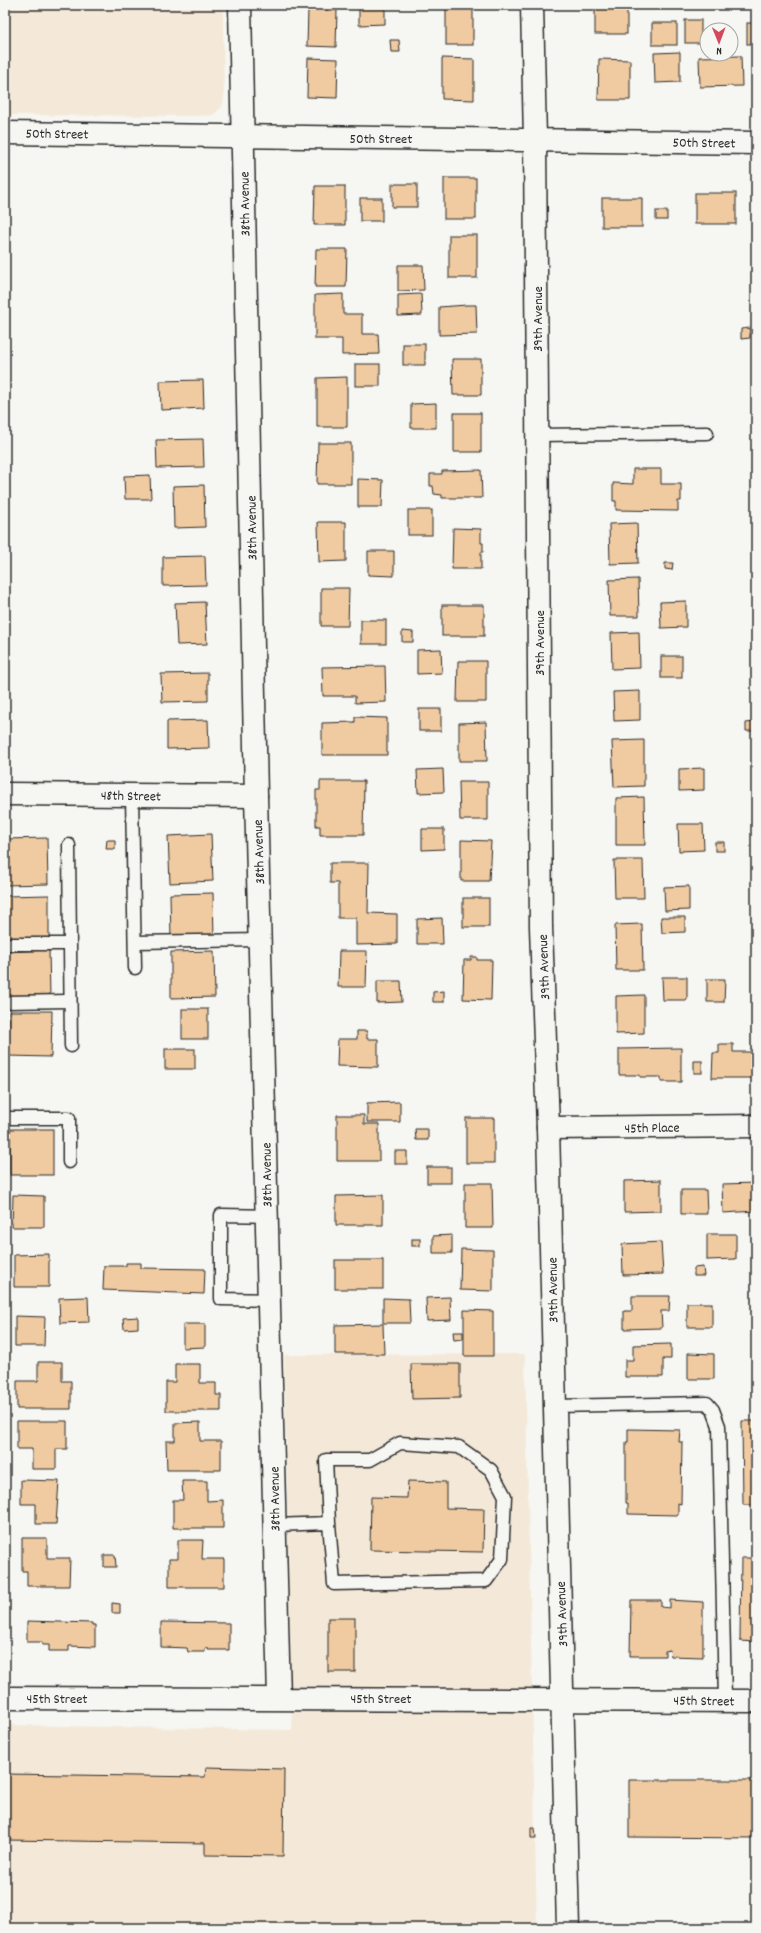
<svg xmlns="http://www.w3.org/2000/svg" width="761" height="1933" viewBox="0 0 761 1933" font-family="Dekko,sans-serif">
<rect width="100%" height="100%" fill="#f6f6f2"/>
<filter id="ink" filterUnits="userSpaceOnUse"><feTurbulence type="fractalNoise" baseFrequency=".025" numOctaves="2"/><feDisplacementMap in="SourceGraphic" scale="8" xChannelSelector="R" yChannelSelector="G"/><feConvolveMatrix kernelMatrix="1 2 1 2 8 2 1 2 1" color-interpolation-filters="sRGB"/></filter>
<g filter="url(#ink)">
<g fill="#f4e9d9">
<polygon points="5,5 223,5 224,98 222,107 213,115 194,116 5,115"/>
<polygon points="525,1354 537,1928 5,1928 5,1725 292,1730 284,1355"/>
</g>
<g fill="#f0caa0" stroke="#2b2b2b">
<polygon points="359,5 385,5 385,24 359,25"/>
<rect x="446" y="5" width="27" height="40"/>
<rect x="595" y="5" width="32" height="29"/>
<polygon points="308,9 337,10 336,47 307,46"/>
<rect x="685" y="20" width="16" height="23"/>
<rect x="652" y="23" width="25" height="22"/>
<rect x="747" y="23" width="9" height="21"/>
<polygon points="390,40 399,40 400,52 391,52"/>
<polygon points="680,52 680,82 655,83 654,53"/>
<polygon points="741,56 742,86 700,87 699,57"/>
<polygon points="308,58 338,59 337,98 307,97"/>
<polygon points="442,58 474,59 474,100 442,99"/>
<polygon points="599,59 630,60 630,100 598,100"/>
<rect x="444" y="178" width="32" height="41"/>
<rect x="392" y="184" width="25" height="23"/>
<polygon points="315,186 345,186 345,225 314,225"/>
<rect x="695" y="193" width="41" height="31"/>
<rect x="360" y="198" width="22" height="23"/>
<rect x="602" y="198" width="40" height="29"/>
<rect x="656" y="211" width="11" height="9"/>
<rect x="449" y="235" width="28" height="43"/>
<polygon points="316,249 347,249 346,287 315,287"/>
<polygon points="398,265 423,265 424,290 398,291"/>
<polygon points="343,294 343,314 362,314 362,334 378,334 379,354 342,355 342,339 315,339 315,295"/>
<polygon points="421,294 422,315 398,316 398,295"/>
<polygon points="467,305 476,305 477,334 439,335 439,307"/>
<polygon points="750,328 750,338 741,339 741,329"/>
<rect x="403" y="344" width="22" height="21"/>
<polygon points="452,359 481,359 481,395 453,395"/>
<rect x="355" y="364" width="25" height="22"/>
<polygon points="347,377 347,427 317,427 317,378"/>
<polygon points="203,380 204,408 161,410 160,381"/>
<polygon points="436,403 436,428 411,428 411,404"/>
<rect x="454" y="413" width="27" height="39"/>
<polygon points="203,439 204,467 157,468 156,440"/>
<polygon points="318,443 351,443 351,484 317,484"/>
<polygon points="633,469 661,469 661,484 681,484 681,501 678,501 678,511 616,510 616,501 613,501 613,483 633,484"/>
<polygon points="481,470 482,498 442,498 442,495 434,494 433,486 430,486 430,474 442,474 442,471"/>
<polygon points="150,475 151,499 125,499 124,476"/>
<polygon points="358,479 383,480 382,507 358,507"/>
<polygon points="204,485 205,527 174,528 173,486"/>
<rect x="408" y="510" width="24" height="25"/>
<polygon points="318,522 346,522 346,561 319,562"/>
<polygon points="637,523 638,563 610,564 609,524"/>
<polygon points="453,528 481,529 481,543 483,543 483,552 481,552 481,569 452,569"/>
<polygon points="368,551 394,551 394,576 368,575"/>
<polygon points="205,556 206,585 163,586 163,557"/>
<polygon points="665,563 673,563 672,570 665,569"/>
<polygon points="638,579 639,616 610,616 609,580"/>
<polygon points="321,588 349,588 348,626 321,626"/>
<polygon points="686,601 686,627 661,628 660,602"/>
<polygon points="205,602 207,644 177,645 175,603"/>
<rect x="442" y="605" width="42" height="31"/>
<rect x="361" y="620" width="25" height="24"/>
<polygon points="402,631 413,632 413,642 402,642"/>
<polygon points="639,632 640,668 612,669 611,633"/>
<polygon points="441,649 442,673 417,674 417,650"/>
<rect x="661" y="656" width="21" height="22"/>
<polygon points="458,661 486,661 486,702 457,702"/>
<polygon points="385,666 386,702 355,703 355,696 323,696 322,667"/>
<polygon points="208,673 208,701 162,702 161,674"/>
<polygon points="640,691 640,720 614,721 613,692"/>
<rect x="419" y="709" width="22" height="22"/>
<polygon points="355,717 387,718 387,755 322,755 322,723 355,722"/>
<polygon points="208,720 209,748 167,749 167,721"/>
<polygon points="486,722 487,761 459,761 459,723"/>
<polygon points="754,722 755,731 746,731 746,723"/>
<polygon points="644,740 644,786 614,787 612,741"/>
<polygon points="704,768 704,790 679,791 679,769"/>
<polygon points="443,769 444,792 418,793 417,770"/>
<polygon points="320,781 364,781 363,835 320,835 320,826 316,826 316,790 320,790"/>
<polygon points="459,782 488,782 488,820 460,820"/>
<polygon points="644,797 645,845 616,845 616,798"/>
<polygon points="678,824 703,824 704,850 679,851"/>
<polygon points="422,829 444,829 444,849 422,850"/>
<polygon points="211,834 213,881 170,883 168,836"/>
<polygon points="47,838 48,884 5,885 5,839"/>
<polygon points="107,840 115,840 115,849 106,849"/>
<polygon points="461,840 491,841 489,881 461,881"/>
<rect x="715" y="842" width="9" height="9"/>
<polygon points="614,860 643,860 644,898 615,898"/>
<polygon points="330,863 369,863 368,913 397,914 397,944 356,945 356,918 338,918 338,883 330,883"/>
<polygon points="689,886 689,910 665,911 664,887"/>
<polygon points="213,893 214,938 171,939 170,894"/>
<polygon points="49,895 49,942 6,942 5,896"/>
<rect x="463" y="898" width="26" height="29"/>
<polygon points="661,917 685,917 685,932 662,933"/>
<polygon points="442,918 443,944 417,944 417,919"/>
<polygon points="642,924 643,970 616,970 615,925"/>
<polygon points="49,950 50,996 7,997 6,952"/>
<polygon points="214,951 215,997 171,998 171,952"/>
<polygon points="339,951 367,951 366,987 338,987"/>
<polygon points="471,957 477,957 477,960 492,960 491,1000 463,999 464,960 471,960"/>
<polygon points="662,977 687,977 687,1000 663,1000"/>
<polygon points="707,979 725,979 724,1002 707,1002"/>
<polygon points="377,981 401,981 402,1002 377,1003"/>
<polygon points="444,991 444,1002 433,1002 433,992"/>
<polygon points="644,995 644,1033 616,1034 616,996"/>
<rect x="182" y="1009" width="26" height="30"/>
<polygon points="9,1011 52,1011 51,1057 8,1056"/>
<polygon points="357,1031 367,1031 367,1039 378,1039 378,1067 337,1066 338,1039 357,1039"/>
<polygon points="719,1044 733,1044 733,1052 756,1052 756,1078 712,1078 713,1053 719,1053"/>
<polygon points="681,1048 681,1082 661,1082 661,1077 640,1077 640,1075 619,1075 619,1049"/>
<rect x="165" y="1049" width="30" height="20"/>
<rect x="694" y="1061" width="8" height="12"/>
<polygon points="400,1102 400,1122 367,1122 367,1103"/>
<polygon points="337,1115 364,1115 364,1124 379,1124 379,1161 337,1161"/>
<rect x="466" y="1118" width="28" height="45"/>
<rect x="10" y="1129" width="43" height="46"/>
<polygon points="415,1129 428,1129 428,1140 416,1140"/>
<rect x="395" y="1151" width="12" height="13"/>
<rect x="427" y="1167" width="24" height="16"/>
<polygon points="661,1180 661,1211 624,1212 624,1181"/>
<polygon points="465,1183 492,1183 493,1228 465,1228"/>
<polygon points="756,1183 756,1211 723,1213 722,1184"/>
<polygon points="681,1190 706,1190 707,1214 681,1214"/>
<polygon points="13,1195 44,1196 44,1227 12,1227"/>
<polygon points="383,1195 383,1225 336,1225 336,1196"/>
<polygon points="707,1234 736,1234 736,1259 707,1260"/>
<polygon points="452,1235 452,1253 433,1253 433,1236"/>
<rect x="412" y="1239" width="8" height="7"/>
<polygon points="661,1242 663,1274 623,1275 622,1244"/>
<polygon points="461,1249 493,1250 493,1291 460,1290"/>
<polygon points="49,1254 49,1287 14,1287 14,1255"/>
<rect x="335" y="1260" width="48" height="29"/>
<polygon points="126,1263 141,1263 141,1268 205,1269 204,1294 103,1290 104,1266 126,1266"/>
<polygon points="703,1267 704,1276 694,1276 694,1268"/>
<polygon points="632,1296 670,1296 669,1311 661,1311 662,1328 624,1329 624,1311 632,1311"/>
<polygon points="88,1297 89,1322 60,1323 59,1298"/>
<polygon points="450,1297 451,1320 427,1321 426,1298"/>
<polygon points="383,1298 409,1299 410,1323 383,1323"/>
<rect x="687" y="1303" width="25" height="24"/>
<polygon points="464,1310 493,1311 493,1356 464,1356"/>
<polygon points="15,1316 45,1317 44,1346 15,1346"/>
<polygon points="138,1317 138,1328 124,1329 123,1318"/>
<polygon points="183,1324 205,1324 205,1347 183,1348"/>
<polygon points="383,1324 384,1354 335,1354 335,1325"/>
<polygon points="453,1332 463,1332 463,1339 454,1340"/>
<polygon points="671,1344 671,1359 663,1359 663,1377 625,1377 625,1360 633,1360 633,1345"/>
<polygon points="688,1353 714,1354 714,1379 688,1379"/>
<polygon points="38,1362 62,1362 62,1381 71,1381 71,1409 17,1409 17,1381 38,1381"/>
<polygon points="175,1364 200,1364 200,1383 216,1383 216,1395 221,1395 221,1411 166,1411 166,1382 175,1382"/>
<polygon points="411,1364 460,1364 460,1398 412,1399"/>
<polygon points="17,1421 67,1421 67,1449 56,1449 56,1469 32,1469 32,1449 17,1449"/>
<polygon points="742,1421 756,1421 756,1505 743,1505"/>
<polygon points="200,1422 200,1441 221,1441 221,1470 167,1470 166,1441 175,1441 175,1423"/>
<polygon points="628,1429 680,1430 679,1442 682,1442 681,1504 678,1503 678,1515 628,1514 628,1503 626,1503 626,1442 628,1442"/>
<polygon points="21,1480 59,1481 56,1524 36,1524 36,1504 21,1504"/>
<polygon points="182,1481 207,1481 207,1501 223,1500 223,1528 173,1528 173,1500 183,1500"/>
<polygon points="408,1481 446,1482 446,1508 484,1509 483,1552 370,1550 371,1497 407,1498"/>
<polygon points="22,1538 47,1538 47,1558 70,1558 69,1586 27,1586 27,1571 22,1571"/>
<polygon points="178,1540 203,1540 202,1559 224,1559 224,1587 169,1587 169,1559 178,1559"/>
<polygon points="104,1555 115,1555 116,1567 104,1567"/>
<polygon points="741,1558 756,1558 756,1642 740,1641"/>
<polygon points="631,1600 661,1600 661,1607 670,1608 670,1600 703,1602 703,1657 671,1656 670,1650 665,1651 665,1656 630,1656"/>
<polygon points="112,1603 120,1604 120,1613 112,1613"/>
<rect x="328" y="1618" width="27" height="54"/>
<polygon points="27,1621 92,1623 92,1625 95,1625 95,1647 69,1646 69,1651 49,1651 49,1645 43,1645 42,1642 27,1642"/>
<polygon points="161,1622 229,1623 229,1650 208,1650 208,1648 205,1648 205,1652 188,1652 187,1648 161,1647"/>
<polygon points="206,1767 284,1769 283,1856 205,1855 205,1843 5,1840 5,1774 205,1777"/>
<polygon points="629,1780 756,1780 756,1838 629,1837"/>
<polygon points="531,1828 535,1828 536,1838 531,1838"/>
</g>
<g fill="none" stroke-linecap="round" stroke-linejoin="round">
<g stroke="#2b2b2b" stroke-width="15">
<g id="lane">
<polyline points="537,435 707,433"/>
<polyline points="132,795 135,968"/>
<polyline points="69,845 71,1046"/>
<polyline points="135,942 260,940"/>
<polyline points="5,944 69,944"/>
<polyline points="5,1002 69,1001"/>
<polyline points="5,1118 69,1118 69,1162"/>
<polyline points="267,1216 221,1215 221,1299 269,1300"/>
<polyline points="555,1406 707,1403 713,1410 719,1426 725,1700"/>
<polyline points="275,1525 329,1523 334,1584 486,1581 502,1559 505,1496 491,1470 459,1447 400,1443 370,1460 326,1460 329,1523"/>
</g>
</g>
<g stroke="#2b2b2b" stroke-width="25">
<g id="street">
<polyline points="240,5 256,796 279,1698"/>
<polyline points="5,133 756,143"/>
<polyline points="5,794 256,796"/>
<polyline points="548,1128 756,1126"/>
</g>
</g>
<g stroke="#2b2b2b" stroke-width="25">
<g id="secondary">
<polyline points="532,5 535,139 541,927 548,1128 568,1928"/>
<polyline points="5,1698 756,1701"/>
</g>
</g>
<use href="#lane" stroke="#f6f6f2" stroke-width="12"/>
<use href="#street" stroke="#f6f6f2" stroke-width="22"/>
<use href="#secondary" stroke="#f6f6f2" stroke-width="22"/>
</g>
</g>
<g text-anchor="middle" stroke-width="4" stroke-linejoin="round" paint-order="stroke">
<g font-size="14" fill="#2b2b2b" stroke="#f6f6f2">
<text transform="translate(57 133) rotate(1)" y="5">50th Street</text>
<text x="381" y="143">50th Street</text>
<text transform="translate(704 142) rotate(1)" y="5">50th Street</text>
<text transform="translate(244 204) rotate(-91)" y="5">38th Avenue</text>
<text transform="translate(537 319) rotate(-90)" y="5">39th Avenue</text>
<text transform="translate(251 528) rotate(-91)" y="5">38th Avenue</text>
<text transform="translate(539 643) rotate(-90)" y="5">39th Avenue</text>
<text transform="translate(131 795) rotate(1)" y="5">48th Street</text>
<text transform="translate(258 852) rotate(-92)" y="5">38th Avenue</text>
<text transform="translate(543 967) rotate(-92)" y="5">39th Avenue</text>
<text transform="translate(652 1127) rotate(-1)" y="5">45th Place</text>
<text transform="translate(266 1175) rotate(-91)" y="5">38th Avenue</text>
<text transform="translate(552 1290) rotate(-91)" y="5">39th Avenue</text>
<text transform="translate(274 1499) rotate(-91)" y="5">38th Avenue</text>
<text transform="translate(561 1614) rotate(-92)" y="5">39th Avenue</text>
<text x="57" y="1703">45th Street</text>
<text x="381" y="1703">45th Street</text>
<text transform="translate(704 1700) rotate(1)" y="5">45th Street</text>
</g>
</g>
<rect width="761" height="1933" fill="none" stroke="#f6f6f2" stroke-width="20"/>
<rect x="10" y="10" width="741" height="1913" fill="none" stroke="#2b2b2b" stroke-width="1.5" filter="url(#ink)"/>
<g transform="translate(719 42) rotate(179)"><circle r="19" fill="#f6f6f2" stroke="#a5a5a2"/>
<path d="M0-3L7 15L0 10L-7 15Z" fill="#d1495b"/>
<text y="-6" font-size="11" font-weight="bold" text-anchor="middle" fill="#2b2b2b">N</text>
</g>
</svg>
